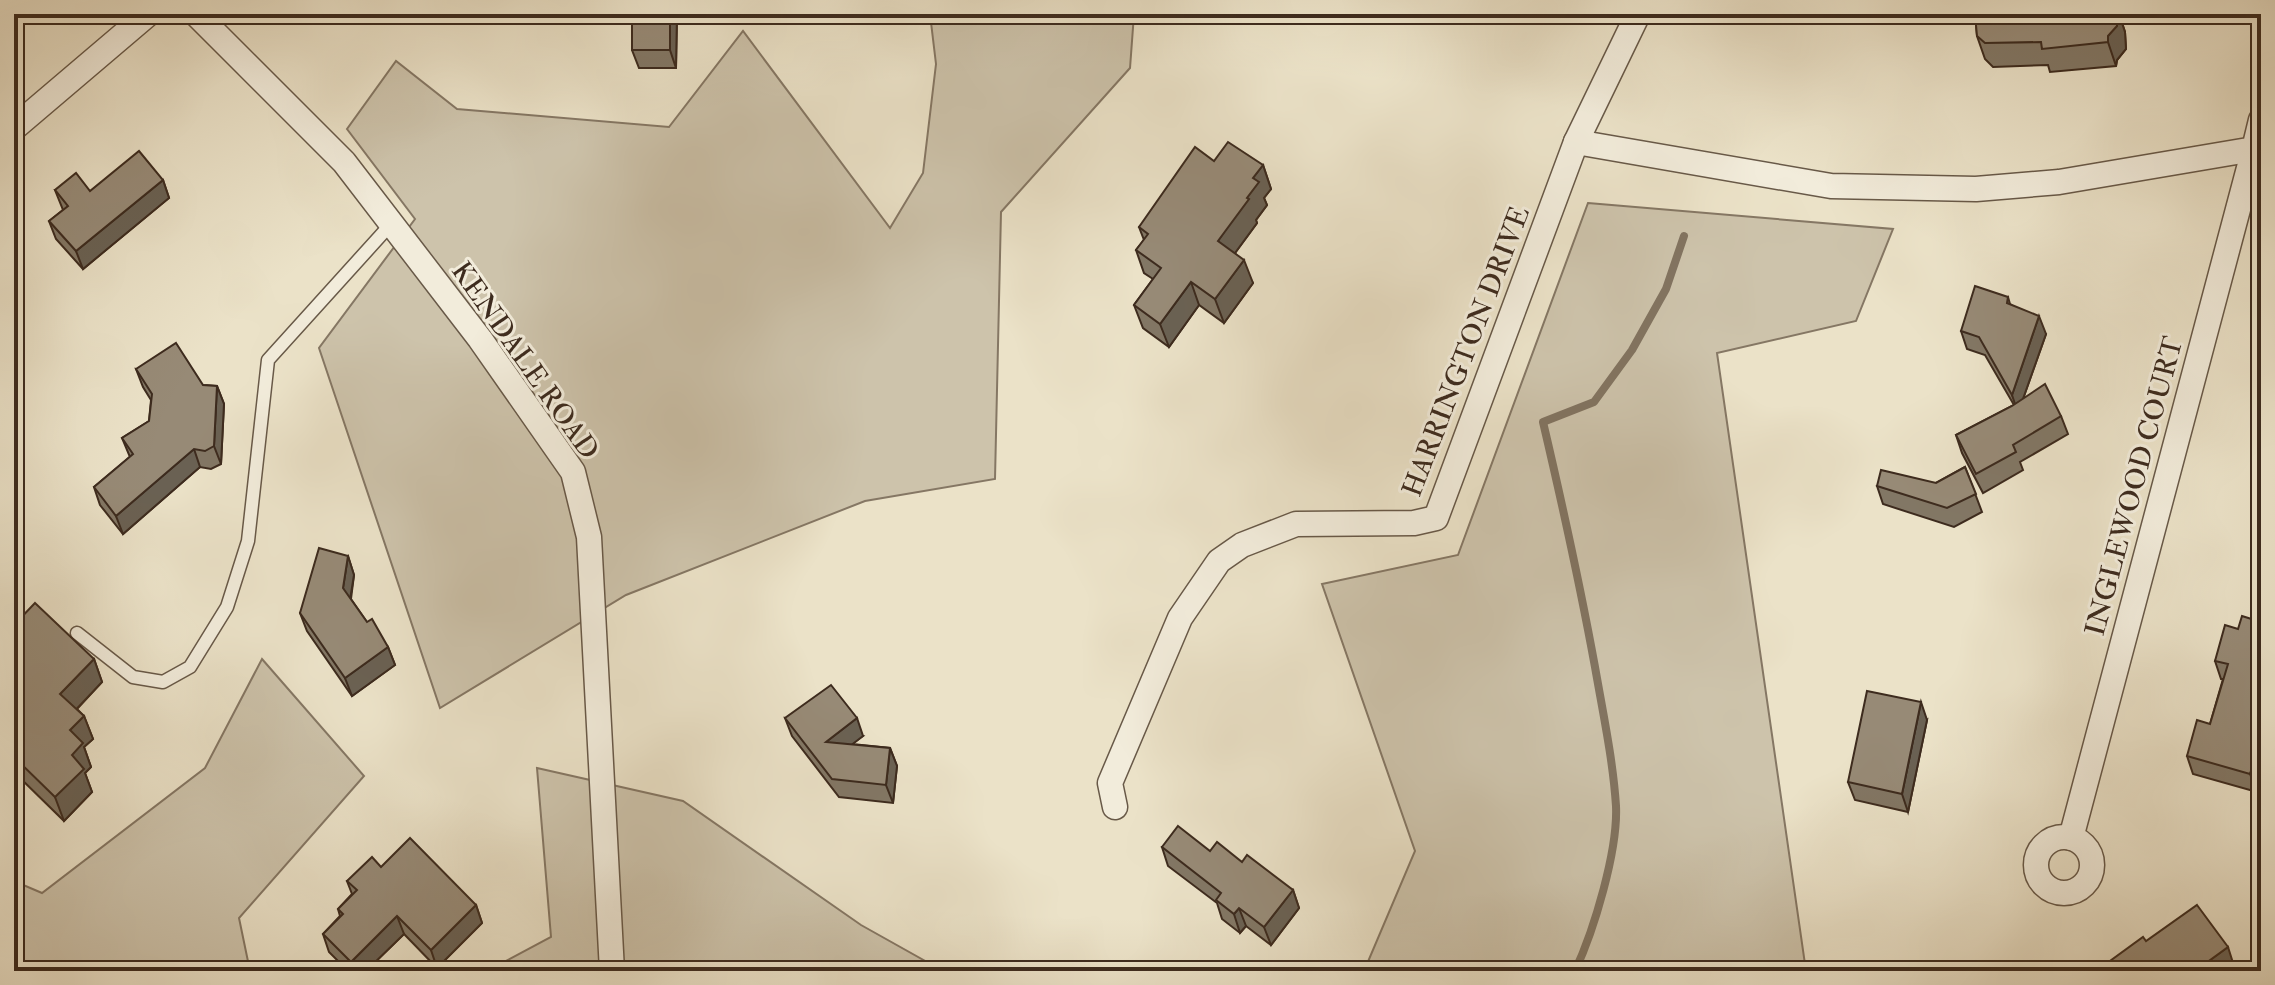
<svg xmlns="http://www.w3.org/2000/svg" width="2275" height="985" viewBox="0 0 2275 985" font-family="'IM FELL Double Pica',serif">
<rect width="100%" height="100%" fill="#ebe2c8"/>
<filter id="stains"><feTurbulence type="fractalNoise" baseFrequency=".0025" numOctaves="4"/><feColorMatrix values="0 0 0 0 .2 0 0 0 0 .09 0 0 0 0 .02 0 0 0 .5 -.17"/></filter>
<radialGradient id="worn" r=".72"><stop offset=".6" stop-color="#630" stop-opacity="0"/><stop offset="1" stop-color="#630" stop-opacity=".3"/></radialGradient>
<g fill="#cdc3ab" stroke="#857764" stroke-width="2">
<polygon points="930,14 1134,14 1130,68 1001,212 995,479 865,501 626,595 440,708 319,348 415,219 347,129 396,61 457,109 669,127 743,31 890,228 923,173 936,64"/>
<polygon points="1588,203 1893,229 1856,321 1717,353 1806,971 1364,971 1415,851 1322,584 1458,555"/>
<polygon points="262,659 364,776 239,918 250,971 14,971 14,881 42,893 205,768"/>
<polygon points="537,768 683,801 861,925 943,971 487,971 551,937"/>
</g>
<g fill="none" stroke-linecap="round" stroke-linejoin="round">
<path stroke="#827461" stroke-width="8" d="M1575,971C1594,930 1618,851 1616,806C1613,760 1603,713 1595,667C1580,585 1562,503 1543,422L1594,402L1632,350L1666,289L1684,236"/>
<g stroke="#685948" stroke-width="15">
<polyline id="lane" points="77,633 133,677 163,682 190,667 227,607 248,541 268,360 391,224"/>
</g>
<g stroke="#685948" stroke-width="27">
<g id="street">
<polyline points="196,14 344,162 480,339 573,472 589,537 612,971"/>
<polyline points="14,128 148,14"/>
<polyline points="1576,142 1831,186 1976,189 2059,182 2254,149 2261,120"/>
<polyline points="1115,807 1110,783 1180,618 1219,561 1242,545 1296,524 1414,523 1436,518 1576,142 1638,14"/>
<circle cx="2064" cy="865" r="28"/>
<polyline points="2071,838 2254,149"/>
</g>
</g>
<use href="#lane" stroke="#f2ecdb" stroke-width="12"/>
<use href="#street" stroke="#f2ecdb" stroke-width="24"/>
</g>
<g fill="#827765" stroke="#3d2b1e" stroke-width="2">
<polygon points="632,14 677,14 676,68 639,68 632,50"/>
<polygon points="1975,14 2119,14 2125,32 2126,49 2117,60 2116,66 2050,72 2048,65 1993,67 1985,59 1977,36"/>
<polygon points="1214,161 1263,165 1271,189 1264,198 1267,205 1256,220 1257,223 1235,253 1253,283 1224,323 1199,305 1169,347 1143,328 1134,305 1153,279 1144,273 1136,250 1144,240 1139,227"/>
<polygon points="163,180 169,198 83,269 56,239 49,221 63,210 55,190 90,191"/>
<polygon points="2008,297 2010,304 2046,334 2023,399 2061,416 2068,434 2020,462 2023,470 1983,493 1962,453 1956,435 2014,405 1985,355 1967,349 1961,331"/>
<polygon points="136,369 203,385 217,386 224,404 221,464 211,469 200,467 123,534 100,505 94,487 130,457 122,438 149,421 151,400 143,387"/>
<polygon points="1965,467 1982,512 1954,527 1883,504 1877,486 1936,483"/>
<polygon points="348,556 354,575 351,599 367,622 388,647 395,665 352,696 307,631 300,613"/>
<polygon points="2261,622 2261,777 2257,792 2193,774 2187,756 2210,724 2223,679 2221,679 2215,661 2238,629"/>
<polygon points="14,625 94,659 102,682 77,709 84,716 93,739 84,747 91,767 85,773 92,792 64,821 14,772"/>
<polygon points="785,718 863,736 852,744 890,748 897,766 893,803 839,797 792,736"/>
<polygon points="1927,720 1908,812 1855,800 1848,782"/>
<polygon points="1162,847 1210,851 1242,862 1293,890 1299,908 1271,945 1246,926 1240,933 1222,919 1217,903 1168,866"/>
<polygon points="381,867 476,905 482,923 437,968 404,934 366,971 348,971 329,952 323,934 340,916 338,909 352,894 347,881"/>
</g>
<g fill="#6a6153" stroke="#3d2b1e" stroke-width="2">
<polygon points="670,14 677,14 676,68 670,50"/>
<polygon points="2117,14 2119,14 2125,32 2126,49 2117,60 2116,66 2108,42 2108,36"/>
<polygon points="1263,165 1271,189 1264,198 1267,205 1256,220 1257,223 1227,264 1218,241 1247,198 1253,178"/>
<polygon points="163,180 169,198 83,269 76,251"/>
<polygon points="1244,260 1253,283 1224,323 1215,299"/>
<polygon points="1191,282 1199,305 1169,347 1160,324"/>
<polygon points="2039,316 2046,334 2018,413 2012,395"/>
<polygon points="217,386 224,404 221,464 214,446"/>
<polygon points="194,449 200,467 123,534 116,516"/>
<polygon points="348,556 354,575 349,606 343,588"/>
<polygon points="388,647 395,665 352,696 345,678"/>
<polygon points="94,659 102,682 69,717 60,694"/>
<polygon points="1921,702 1927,720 1908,812 1902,794"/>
<polygon points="84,716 93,739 84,747 91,767 85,773 92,792 64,821 55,797 72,755 70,730"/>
<polygon points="857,718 863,736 832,760 826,742"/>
<polygon points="2259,744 2261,750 2261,777 2257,792 2250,774"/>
<polygon points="890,748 897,766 893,803 886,785"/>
<polygon points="1293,890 1299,908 1271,945 1264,927"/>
<polygon points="476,905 482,923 437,968 431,950"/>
<polygon points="1239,908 1246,926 1240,933 1234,914"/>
<polygon points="397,916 404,934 366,971 354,971 351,962"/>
<polygon points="2228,947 2234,966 2227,971 2204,971 2202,966"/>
</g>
<g fill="#978a76" stroke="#3d2b1e" stroke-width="2">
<rect x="632" y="14" width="38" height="36"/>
<polygon points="1975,14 2117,14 2117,26 2108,36 2108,42 2042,49 2041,42 1985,43 1977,36"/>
<polygon points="1228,142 1263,165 1253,178 1259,182 1247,198 1249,199 1218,241 1244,260 1215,299 1191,282 1160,324 1134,305 1161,268 1136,250 1148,234 1139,227 1195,147 1214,161"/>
<polygon points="139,151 163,180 76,251 49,221 68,206 55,190 76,173 90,191"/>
<polygon points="1975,286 2008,297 2007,303 2039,316 2012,395 1979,337 1961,331"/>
<polygon points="176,343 203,385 217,386 214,446 205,451 194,449 116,516 94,487 133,454 122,438 149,421 152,394 136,369"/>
<polygon points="2045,384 2061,416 2013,445 2016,452 1976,474 1956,435 2012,406"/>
<polygon points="1965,467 1976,494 1947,508 1877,486 1881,470 1936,483"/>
<polygon points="319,548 348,556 343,588 367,622 372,619 388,647 345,678 300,613"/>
<polygon points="35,603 94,659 60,694 84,716 70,730 83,743 72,755 84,769 55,797 14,757 14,625"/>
<polygon points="2242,616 2261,622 2261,744 2259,744 2250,774 2187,756 2197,720 2210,724 2228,664 2215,661 2225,625 2238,629"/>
<polygon points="831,685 857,718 826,742 890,748 886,785 832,779 785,718"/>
<polygon points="1867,691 1921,702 1902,794 1848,782"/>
<polygon points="1178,826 1210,851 1217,842 1242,862 1247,855 1293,890 1264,927 1239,908 1234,914 1216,900 1221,893 1162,847"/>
<polygon points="410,838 476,905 431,950 397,916 351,962 323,934 343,914 338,909 357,890 347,881 372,857 381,867"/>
<polygon points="2197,905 2228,947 2202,966 2206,971 2115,971 2116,969 2110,961 2143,937 2146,941"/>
</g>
<g text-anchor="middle" stroke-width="6" stroke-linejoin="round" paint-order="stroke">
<g font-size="28" fill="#3d2b1e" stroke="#f2ecdb">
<text transform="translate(1465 351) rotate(-69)" y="10">HARRINGTON DRIVE</text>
<text transform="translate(526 360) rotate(55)" y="10">KENDALE ROAD</text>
<text transform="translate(2133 486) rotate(-75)" y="10">INGLEWOOD COURT</text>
</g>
</g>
<rect width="2275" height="985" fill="none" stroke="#ebe2c8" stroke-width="48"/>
<rect x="16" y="16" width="2243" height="953" fill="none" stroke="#3d2b1e" stroke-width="4"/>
<rect x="24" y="24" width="2227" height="937" fill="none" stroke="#3d2b1e" stroke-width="2"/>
<rect width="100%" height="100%" filter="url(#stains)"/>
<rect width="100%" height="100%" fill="url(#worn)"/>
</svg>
